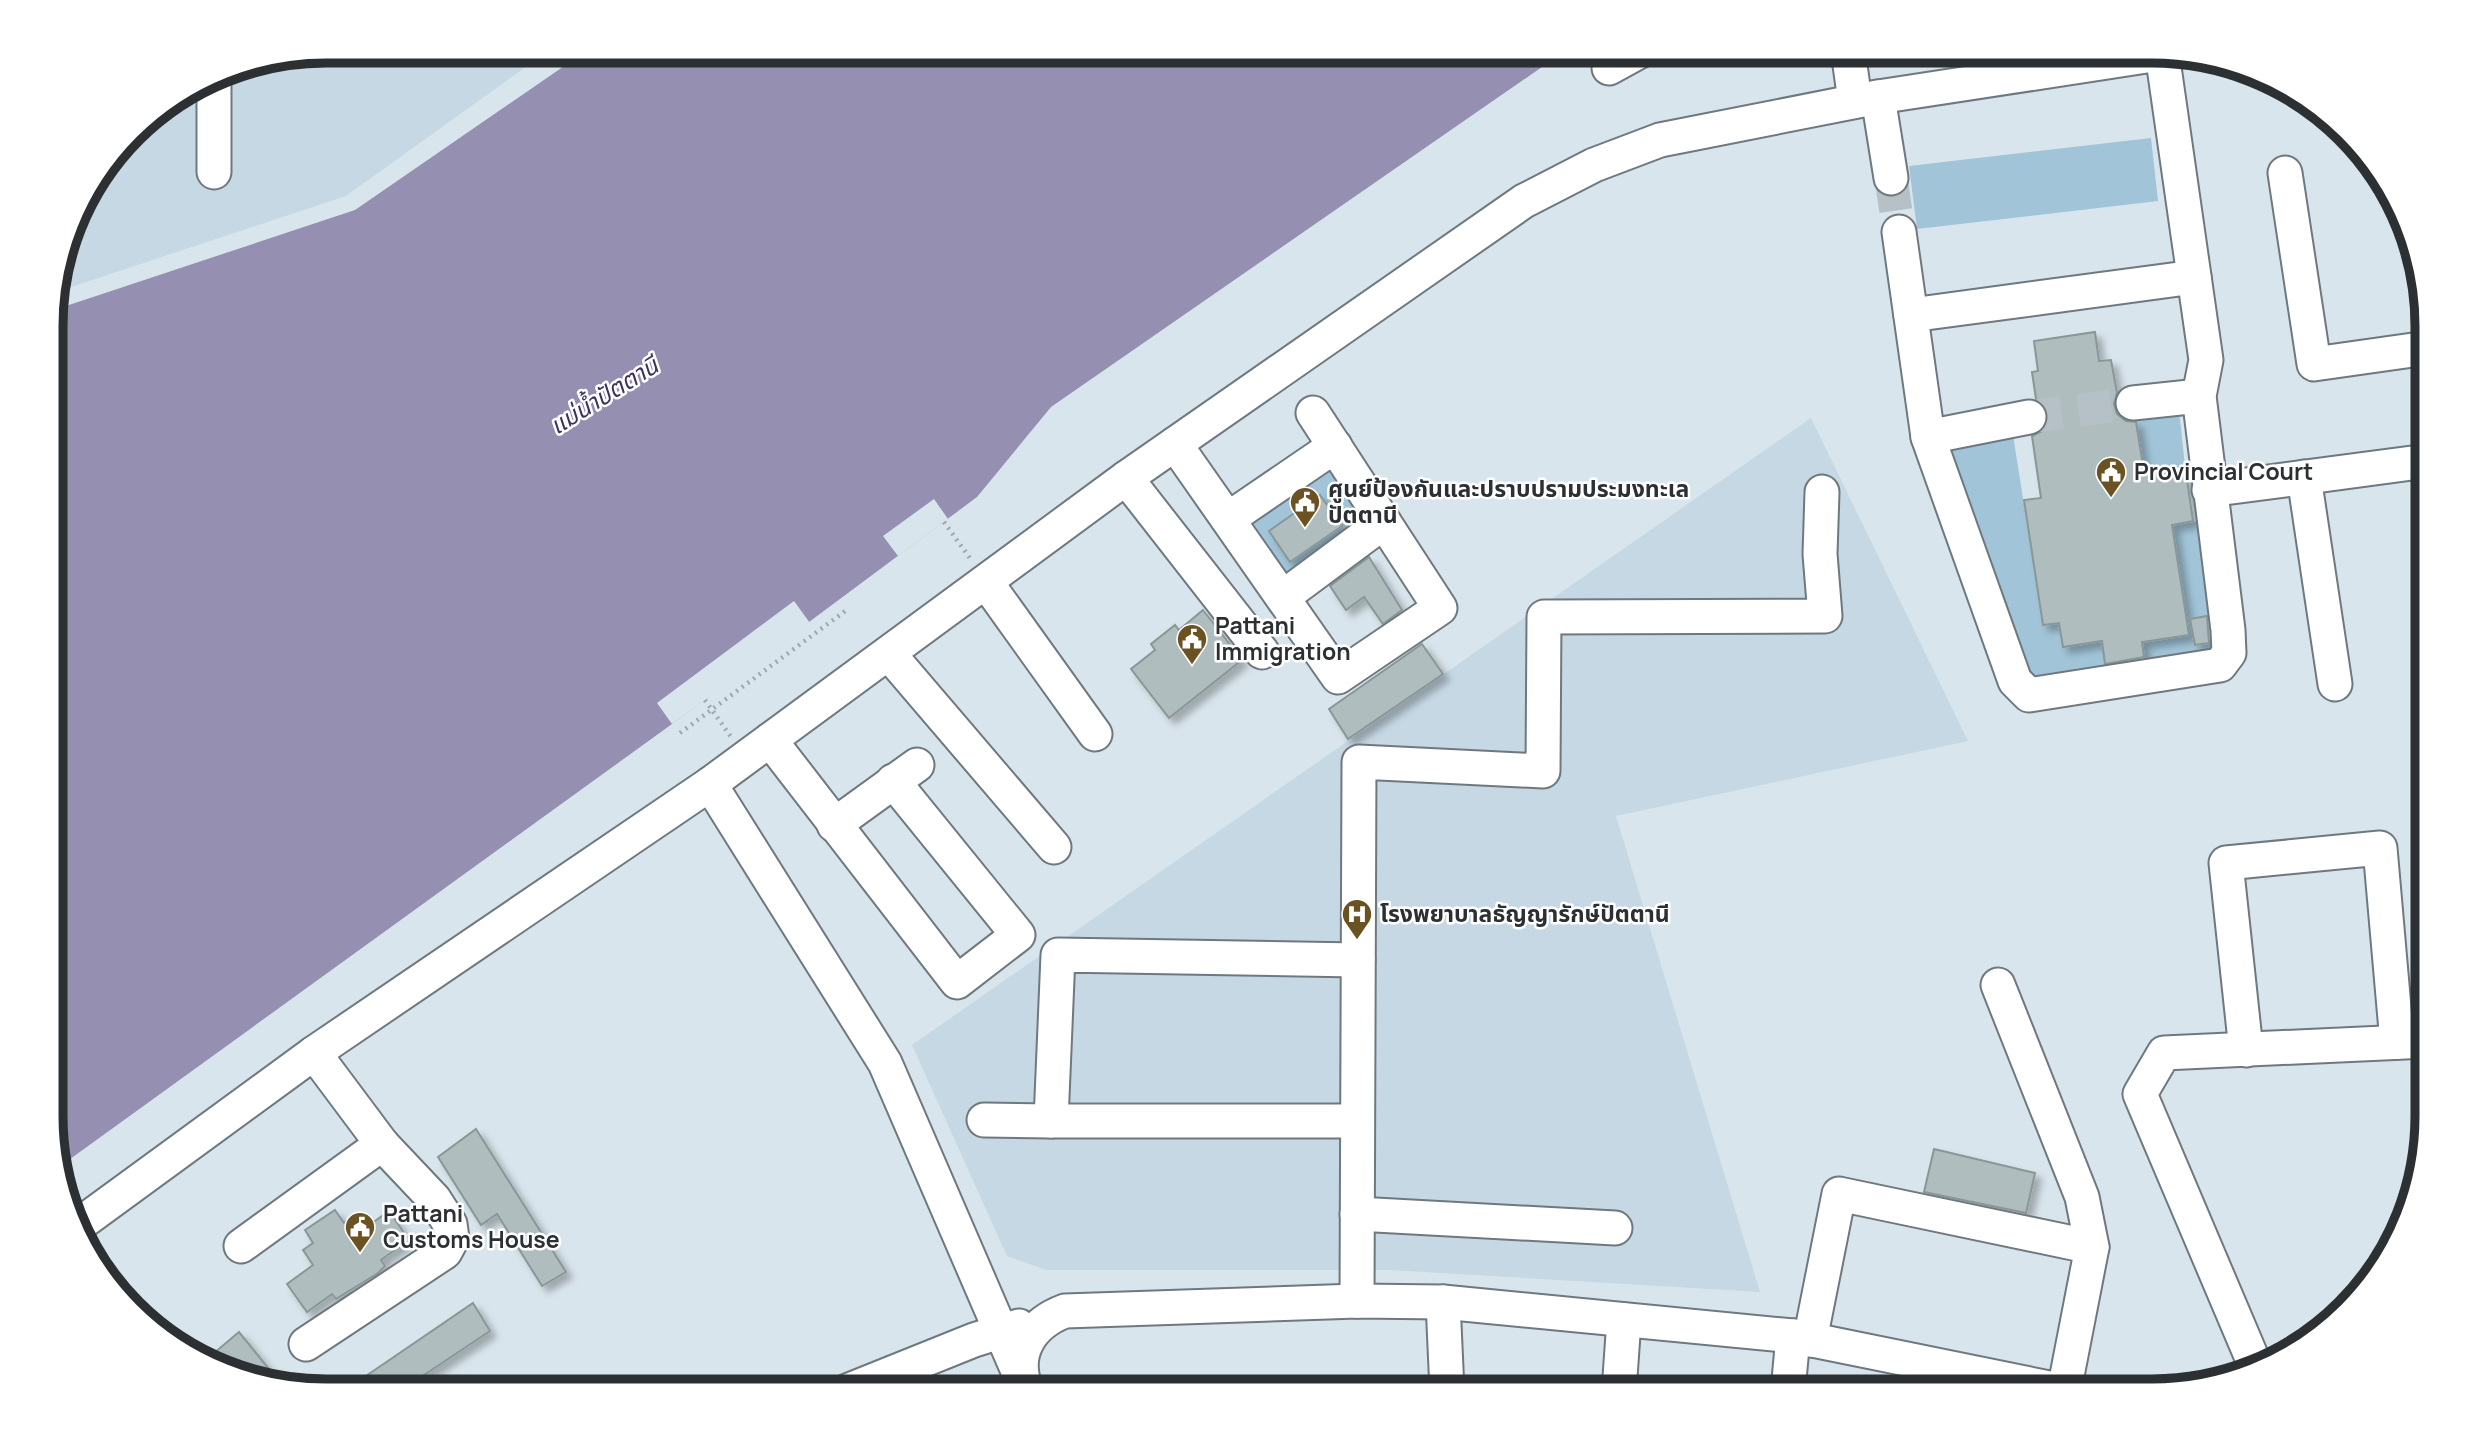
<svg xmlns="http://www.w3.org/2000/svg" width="2478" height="1442" viewBox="0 0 2478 1442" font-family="Manrope,'Noto Sans Thai',sans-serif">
<defs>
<filter id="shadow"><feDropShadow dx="6" dy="6" stdDeviation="3.5" flood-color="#0004"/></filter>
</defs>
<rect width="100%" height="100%" fill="#d9e5ec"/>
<g fill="#c6d8e4">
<polygon points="326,51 548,51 346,196 53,293 79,204 144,119 221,72"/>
<polygon points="1811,418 1968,741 1616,816 1760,1292 1390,1270 1046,1270 1007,1256 912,1045"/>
</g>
<g fill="#a1c4d8">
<polygon points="2151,138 2158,201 1917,229 1909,166"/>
<polygon points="2179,410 2185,466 2144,472 2135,416"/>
<polygon points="2013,435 2043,625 2059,623 2063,647 2102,641 2105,667 2037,679 2029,676 1951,449"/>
<polygon points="1329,466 1369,523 1285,582 1246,525"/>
<polygon points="2199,521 2212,615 2190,619 2195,645 2216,641 2211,652 2145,661 2142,642 2164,639 2161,619 2182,592 2172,525"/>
</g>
<polygon fill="#958fb1" points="586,51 1565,51 1051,407 977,497 672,724 59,1167 53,1151 53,320 57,309 355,210"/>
<g fill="#d9e5ec">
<polygon points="934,499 948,519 898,556 883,536"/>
<polygon points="794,601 810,623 672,724 657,703"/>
</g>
<g fill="#afbdbe" stroke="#899798" stroke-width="2" filter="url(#shadow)">
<polygon points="2095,332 2099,361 2111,360 2117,393 2114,404 2117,414 2126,421 2136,422 2144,472 2185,466 2193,521 2172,525 2189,635 2142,642 2144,657 2105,664 2102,641 2063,647 2059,623 2043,625 2024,500 2041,498 2032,436 2042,431 2048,414 2044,405 2036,399 2032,372 2038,371 2034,341"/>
<polygon points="1320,495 1342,526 1290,562 1269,531"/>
<polygon points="1369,557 1402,610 1383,624 1364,597 1346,610 1330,586"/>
<polygon points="1203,610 1242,660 1169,718 1131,669 1155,650 1151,644 1175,625 1179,630"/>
<polygon points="2207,616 2209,643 2195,645 2190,619"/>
<polygon points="1422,644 1443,674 1348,739 1329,709"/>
<polygon points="476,1129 566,1272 542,1286 497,1214 481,1225 438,1157"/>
<polygon points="1934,1149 2035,1173 2026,1213 1924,1192"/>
<polygon points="335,1210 344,1223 352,1217 361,1231 389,1211 409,1240 381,1260 385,1266 378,1273 336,1299 332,1294 307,1312 287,1284 313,1265 303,1250 313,1243 305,1230"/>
<polygon points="473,1303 490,1331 400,1391 344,1391"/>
<polygon points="239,1332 282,1385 255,1382 229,1371 214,1353"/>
</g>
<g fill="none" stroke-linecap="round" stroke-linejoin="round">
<g stroke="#b6c1c7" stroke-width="33" stroke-dasharray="33 17" stroke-linecap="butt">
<polyline points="1891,178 1899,232"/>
<polyline points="2029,417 2133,403"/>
</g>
<g stroke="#6e787f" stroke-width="37">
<g id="minor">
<polyline points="1848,51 1855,101"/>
<polyline points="1609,68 1640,51"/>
<polyline points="1878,97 1891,178"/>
<polyline points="214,172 214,76"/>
<polyline points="2285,173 2314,364 2427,348"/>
<polyline points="1899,232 1928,437 2015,681 2029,695 2220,665 2229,653 2228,630 2199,396 2206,360 2162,53"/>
<polyline points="1911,315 2194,277"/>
<polyline points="2133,403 2199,396"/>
<polyline points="1928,437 2029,417"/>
<polyline points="1175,444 1338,677 1440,608 1313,413"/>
<polyline points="2304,477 2335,684"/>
<polyline points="1126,478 1262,652"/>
<polyline points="2209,490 2427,461"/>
<polyline points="1228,519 1335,446"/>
<polyline points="986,582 1095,734"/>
<polyline points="1283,597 1384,522"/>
<polyline points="889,654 1054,847"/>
<polyline points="770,740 957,982 1018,935 893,781"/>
<polyline points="710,784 885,1063 1021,1378"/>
<polyline points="834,825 917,765"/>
<polyline points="1998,985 2082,1197 2092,1247"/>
<polyline points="2246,1050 2226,863 2380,848 2397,1042"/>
<polyline points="984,1120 1051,1121"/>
<polyline points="1357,1121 1051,1121 1058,955 1358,960"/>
<polyline points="1357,1214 1615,1228"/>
<polyline points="80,1224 314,1053 710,784 1126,478 1524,201 1594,165 1660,140 1878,97 2166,53"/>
<polyline points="241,1246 382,1144"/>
<polyline points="1357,1301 1359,762 1543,771 1544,617 1825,616 1820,554 1822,492"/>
<polyline points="1443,1302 1447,1391"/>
<polyline points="1810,1340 1839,1194 2092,1247 2064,1391"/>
<polyline points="306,1344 445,1252 452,1239 450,1224 434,1199 382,1144 314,1053"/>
<polyline points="2255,1365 2140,1094 2164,1053 2427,1041"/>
<polyline points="847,1391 974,1340 1019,1326"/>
<path d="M1027,1391C1011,1355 1030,1324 1065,1311L1357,1301L1443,1302L1793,1336L2064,1391"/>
<polyline points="1619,1391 1624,1320"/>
<polyline points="1788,1391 1793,1336"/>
</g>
</g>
<g stroke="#9ea8ad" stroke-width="4.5" stroke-dasharray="2 5" stroke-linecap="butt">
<polyline points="944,522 972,561"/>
<polyline points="705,700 731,737"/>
<polyline points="680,733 848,609"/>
</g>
<use href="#minor" stroke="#fff" stroke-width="33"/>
</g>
<defs>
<g id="civic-pin" transform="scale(1.575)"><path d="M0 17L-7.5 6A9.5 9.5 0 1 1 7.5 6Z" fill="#6b5223" stroke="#fff"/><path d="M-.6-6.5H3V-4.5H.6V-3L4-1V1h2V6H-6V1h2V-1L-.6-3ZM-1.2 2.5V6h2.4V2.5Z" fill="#fff"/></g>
<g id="hospital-pin" transform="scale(1.575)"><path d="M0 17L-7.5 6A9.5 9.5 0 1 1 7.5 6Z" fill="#6b5223" stroke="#fff"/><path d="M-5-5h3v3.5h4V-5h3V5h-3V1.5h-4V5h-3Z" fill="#fff"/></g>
</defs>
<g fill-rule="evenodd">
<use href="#civic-pin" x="2111" y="472"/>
<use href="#civic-pin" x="1305" y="502"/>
<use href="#civic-pin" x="1192" y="639"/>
<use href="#hospital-pin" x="1357" y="914"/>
<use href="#civic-pin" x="360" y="1227"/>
</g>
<g text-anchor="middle" stroke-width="5" stroke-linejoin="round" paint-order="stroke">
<g font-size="23" font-weight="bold" fill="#2c3033" stroke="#fff" text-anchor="start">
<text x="2134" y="480">Provincial Court</text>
<text x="1328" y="497">ศูนย์ป้องกันและปราบปรามประมงทะเล<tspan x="1328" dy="26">ปัตตานี</tspan></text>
<text x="1215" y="634">Pattani<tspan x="1215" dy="26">Immigration</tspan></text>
<text x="1380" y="922">โรงพยาบาลธัญญารักษ์ปัตตานี</text>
<text x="383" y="1222">Pattani<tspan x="383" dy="26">Customs House</tspan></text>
</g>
<g font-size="24" font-style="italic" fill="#3d315f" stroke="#fff">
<text transform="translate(604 396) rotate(-32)" y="8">แม่น้ำปัตตานี</text>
</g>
</g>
<path d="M0 0H2478V1442H0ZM326 63H2152A263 263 0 0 1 2415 326V1116A263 263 0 0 1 2152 1379H326A263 263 0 0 1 63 1116V326A263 263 0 0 1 326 63Z" fill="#fff" fill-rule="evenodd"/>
<path fill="none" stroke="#2c3033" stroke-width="9" d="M326 63H2152A263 263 0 0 1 2415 326V1116A263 263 0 0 1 2152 1379H326A263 263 0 0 1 63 1116V326A263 263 0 0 1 326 63Z"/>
</svg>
